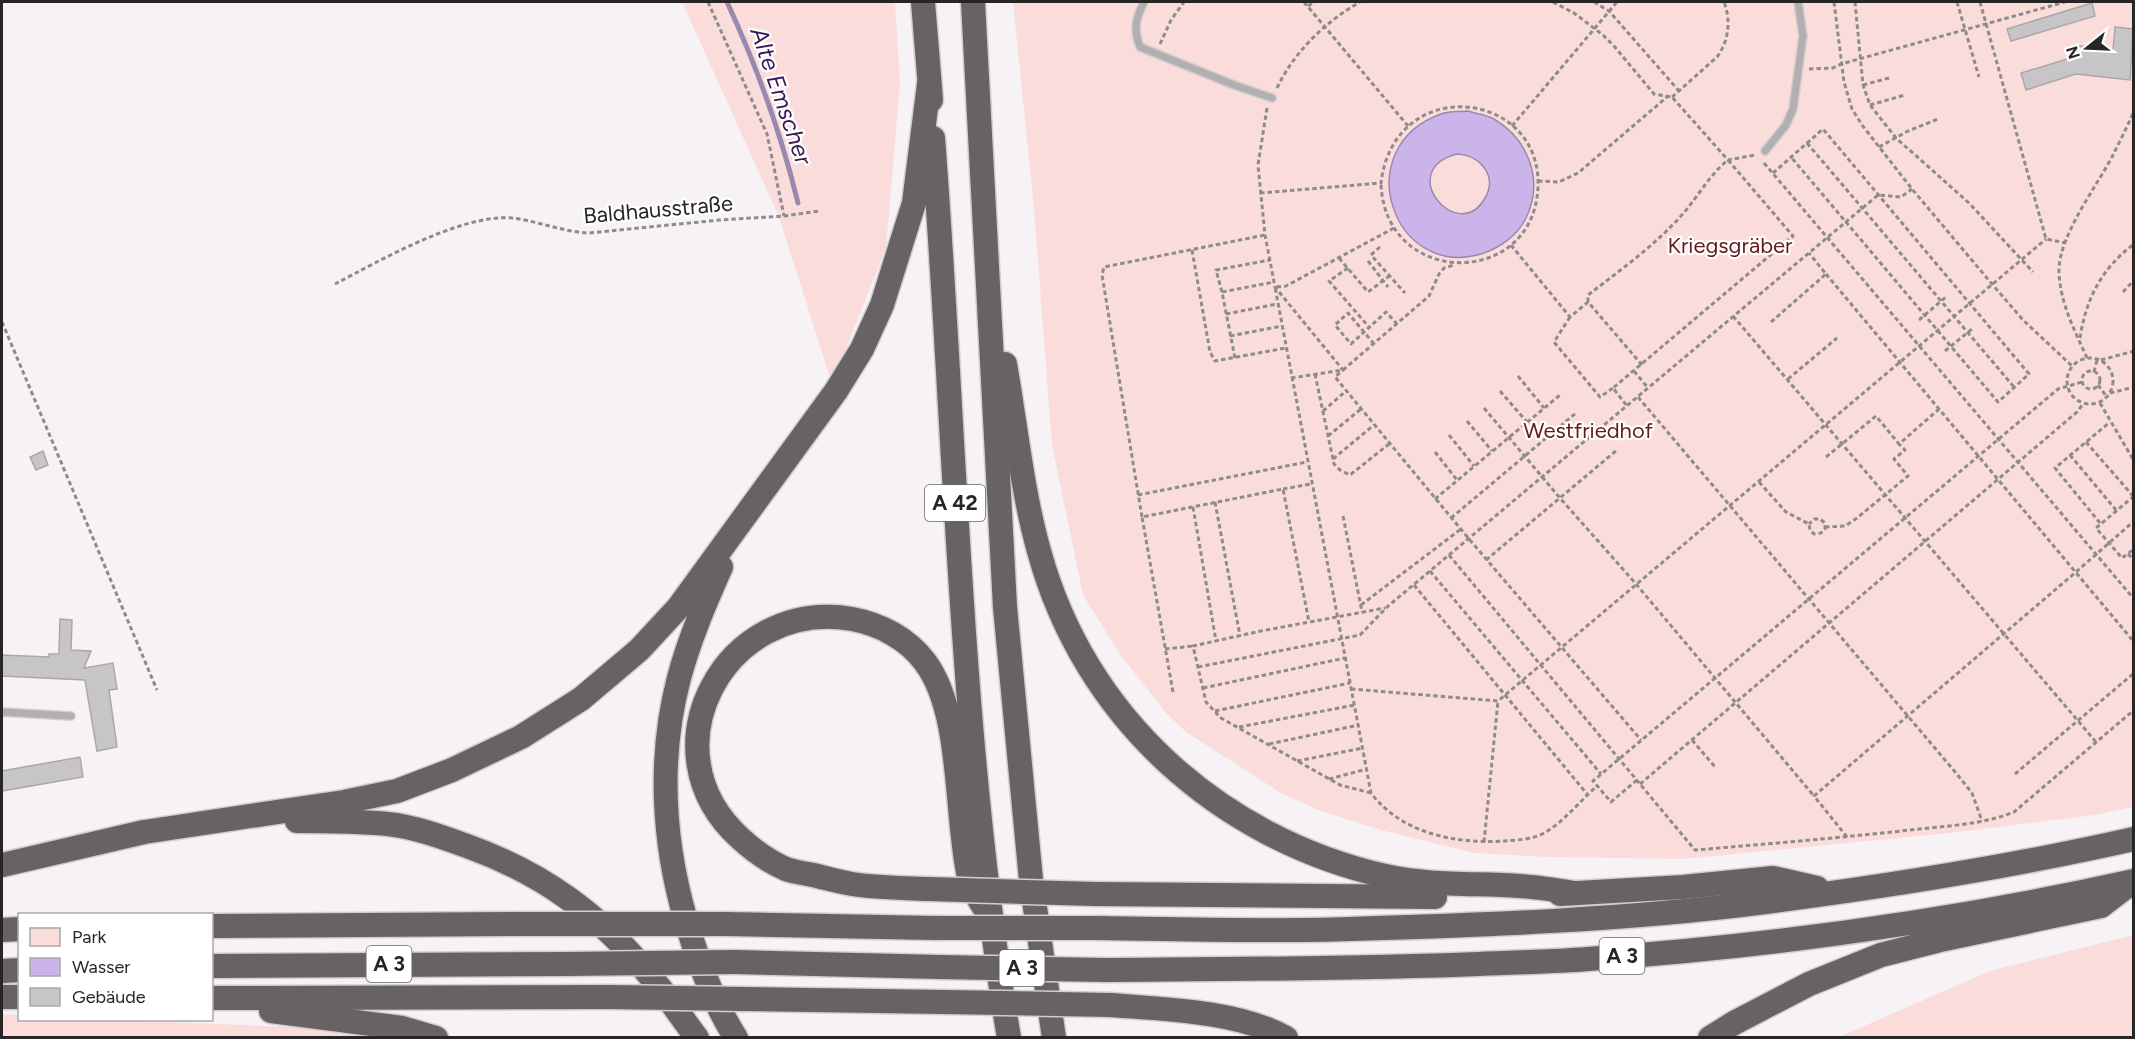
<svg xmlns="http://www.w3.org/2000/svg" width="2135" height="1039" viewBox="0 0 2135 1039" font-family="Figtree,sans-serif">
<rect width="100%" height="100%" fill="#f7f2f5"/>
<g fill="#faddda">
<polygon points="682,2 895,2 900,82 886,248 832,384 779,217"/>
<polygon points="1013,2 2133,2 2133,807 2095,815 1950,833 1683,859 1549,857 1474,853 1381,830 1318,810 1281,793 1186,732 1167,714 1121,656 1083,595 1052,445 1034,209"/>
<polygon points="2133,935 2133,1037 1839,1037 1990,971"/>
<polygon points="2,1014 19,1015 20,1020 116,1020 341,1029 361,1037 2,1038"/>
</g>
<path fill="#cbb4e9" stroke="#9a89ae" stroke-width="1.5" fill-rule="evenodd" d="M1468,111C1477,114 1487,115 1494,119C1529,140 1544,181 1526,218C1518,235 1500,248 1481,254C1392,280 1348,147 1441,114C1449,111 1460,112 1468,111ZM1457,154C1480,155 1498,176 1485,198C1458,246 1394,170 1457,154Z"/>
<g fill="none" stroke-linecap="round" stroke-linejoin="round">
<path stroke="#9a89ae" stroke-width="5" d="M727,2C757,67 781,133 798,203"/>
</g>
<g fill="#c8c5c8" stroke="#aaa7ab" stroke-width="1.5">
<polygon points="2092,3 2095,16 2011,41 2007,29"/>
<polygon points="2115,27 2133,29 2130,80 2076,74 2026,90 2021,73 2074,57 2075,45 2113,50"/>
<polygon points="43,451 48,465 36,470 30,457"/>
<polygon points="60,619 72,620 71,650 91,651 84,668 113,663 117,689 109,690 117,747 97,751 85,680 2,676 2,655 49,657 49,654 59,654"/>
<polygon points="80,757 83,777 2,791 2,771"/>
</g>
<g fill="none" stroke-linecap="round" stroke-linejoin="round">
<g stroke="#d2cdd0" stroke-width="10">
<g id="service">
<path d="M1144,2C1136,18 1133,29 1140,47L1234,85L1272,98"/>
<polyline points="1765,151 1786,125 1793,109 1803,36 1798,2"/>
<polyline points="2,712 71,716"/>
</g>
</g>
<g stroke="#d2cdd0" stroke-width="27">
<g id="motorway">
<polyline points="923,2 931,100"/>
<polyline points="973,2 1005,607 1031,880 1054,1038"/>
<path d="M933,138C956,438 959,740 1009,1038"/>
<path d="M1005,364C1016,426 1022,491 1039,551C1084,717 1219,838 1385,876C1429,886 1475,883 1520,886C1538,887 1556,890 1574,893"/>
<path d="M721,567C705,603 689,640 679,678C658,758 663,842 686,921C698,961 713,1002 736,1038"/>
<path d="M297,821C328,821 358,821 388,824C415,827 442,837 467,846C542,873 599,914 650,976C667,995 681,1017 697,1038"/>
<polyline points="2,865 144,832 344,802 397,791 452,770 521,737 581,699 639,650 678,608 836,391 862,349 882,305 914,203 929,84"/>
<path d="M929,889C904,888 877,888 852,884C839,882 826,878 813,875C804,873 794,872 786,869C770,862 754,851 741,839C642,751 725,597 852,619C880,624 908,639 925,662C963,712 955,815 969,877C971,887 978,897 983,906"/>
<polyline points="1094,894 1435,897"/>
<polyline points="1560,894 1683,887 1773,878 1817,888"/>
<polyline points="726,924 935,928"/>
<polyline points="212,926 518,924"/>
<path d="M1099,928C1183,929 1267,932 1350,929C1486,925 1623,920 1757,903C1883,887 2010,867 2134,839"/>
<polyline points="2,930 20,929"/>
<polyline points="735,962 940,967"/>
<polyline points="212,966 566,964"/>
<path d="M1105,970C1230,969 1354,969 1479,964C1516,962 1552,962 1588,959C1771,946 1954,921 2134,881"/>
<polyline points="2,971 20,970"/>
<polyline points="2,997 20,997"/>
<polyline points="212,998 609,997"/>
<polyline points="744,999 944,1002"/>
<path d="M1110,1005C1163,1009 1239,1011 1286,1038"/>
<polyline points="271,1011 402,1028 436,1038"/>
<polyline points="1710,1038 1734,1023 1809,984 1881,955 1940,940 2101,906 2127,886"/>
</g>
</g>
<g stroke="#8e8b8d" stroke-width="3" stroke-dasharray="4.5 3" stroke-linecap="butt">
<polyline points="708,2 767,134 784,216"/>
<polyline points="1304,2 1408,126"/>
<polyline points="1553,2 1574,13 1603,35 1614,46 1654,94 1672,97 1728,160 1755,155"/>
<polyline points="1594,2 1609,11 1679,91"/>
<polyline points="1834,2 1844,82 1852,109 1862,125 1912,189 1992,284 2023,320 2072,366"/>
<polyline points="1855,2 1863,85 1870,105 1896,138 1969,203 2033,272"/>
<polyline points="1957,2 1979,77"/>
<polyline points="1980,2 2046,239 2066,243"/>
<polyline points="1308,6 1315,2"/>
<polyline points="1160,44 1171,20 1184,2"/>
<polyline points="1809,69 1833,68 1841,64 2065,2"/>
<polyline points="1863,85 1889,78"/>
<path d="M1277,88C1294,52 1325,22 1360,2"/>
<path d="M1672,97L1717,57C1729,41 1731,20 1724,2"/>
<polyline points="1870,105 1905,95"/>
<polyline points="1267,108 1258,165 1265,235 1275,287 1343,370 1335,377 1469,539 1641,740"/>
<polyline points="1512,126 1617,2"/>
<polyline points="1807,143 2014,387"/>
<polyline points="1879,147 1908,131 1938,119"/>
<polyline points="1764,163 2134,599"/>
<polyline points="1773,173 1823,129 2029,374 1998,402 1791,157"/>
<polyline points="1538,181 1559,182 1578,173 1667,97"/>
<path d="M1260,193L1381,183C1394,73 1542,89 1538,187C1534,289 1384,288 1381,183"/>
<path d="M1394,228L1286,286L1275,287L1371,793C1402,834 1456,844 1505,841C1519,840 1537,839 1549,830C1567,818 1581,800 1597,786"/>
<polyline points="1511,245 1570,317 1588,302 1642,365"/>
<polyline points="1380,247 1371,255 1405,293"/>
<polyline points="1192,250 1210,352 1215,361 1286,348"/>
<polyline points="1339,258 1368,292 1392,274"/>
<polyline points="1368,261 1388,287"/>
<polyline points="1348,268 1329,281 1369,327"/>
<polyline points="1826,274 2134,642"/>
<path d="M335,284C381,260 461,214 512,218C538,221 563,232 589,233L720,220L784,216L819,211"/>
<polyline points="1222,292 1216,270 1270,260"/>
<polyline points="2123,292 2134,280"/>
<path d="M1588,302V295C1619,271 1653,247 1680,217C1697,199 1708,176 1728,160L1793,236L1613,388L1627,406"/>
<polyline points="1226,314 1277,304"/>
<polyline points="1733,316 2096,742"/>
<polyline points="1570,317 1554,342 1600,397 1613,388"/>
<polyline points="1919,320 1947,296"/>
<polyline points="2,322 157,690"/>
<polyline points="1771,322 1826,274 1809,253"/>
<polyline points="1230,336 1282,326"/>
<path d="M2080,338C2086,299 2101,269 2134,244"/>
<path d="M1374,344L1348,313L1335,325L1351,344C1363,333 1374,323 1386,312L1397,324"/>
<polyline points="1945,351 1972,329"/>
<circle cx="2090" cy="381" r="23"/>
<polyline points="1235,358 1222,292 1274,282"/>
<path d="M2087,358C2075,331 2060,303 2059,272C2058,236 2098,185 2114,153C2121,139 2128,125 2134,111"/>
<polyline points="2101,360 2134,351"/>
<polyline points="1634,371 1648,388"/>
<circle cx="2091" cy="380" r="9"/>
<polyline points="2094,372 2097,360"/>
<polyline points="1315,374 1334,464 1340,470 1350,475 1389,444"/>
<polyline points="1518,376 1544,408"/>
<polyline points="1291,378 1343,370 1429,296 1439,274 1444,268 1454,265"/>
<polyline points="1788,379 1837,338"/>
<polyline points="2098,385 2107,397"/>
<polyline points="1500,391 1527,422"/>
<polyline points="2110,393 2134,387"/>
<polyline points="1638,397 1956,773 1972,793 1982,821"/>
<polyline points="2100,403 2134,461"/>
<polyline points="1484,408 1560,498 1636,584 1814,796"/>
<polyline points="1323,411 1346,391"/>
<polyline points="1467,421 1492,451"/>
<polyline points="1449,435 1474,466"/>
<polyline points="1328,436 1361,409"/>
<polyline points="2086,442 2133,496"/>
<polyline points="1435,452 1457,480"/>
<polyline points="2070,455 2116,510"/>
<polyline points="1826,457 1876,416 1899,444 1939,409"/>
<polyline points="1333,459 1374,425"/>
<polyline points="1759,482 1786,512 1809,524 1810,530 1814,534 1821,533 1825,529 1825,523 1820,519 1814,519 1809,524"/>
<polyline points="1283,489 1311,484"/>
<polyline points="1138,495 1307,462"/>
<polyline points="2134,496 2096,528 2122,558 2134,549"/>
<polyline points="1435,499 1560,395"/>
<polyline points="1215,502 1240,636"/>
<polyline points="1193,507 1216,641"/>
<polyline points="1343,516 1362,612"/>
<polyline points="1142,517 1102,275 1104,267 1265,235"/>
<polyline points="1451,518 1576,413"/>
<polyline points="2100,523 2055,468 2110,422"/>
<polyline points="1825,527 1845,526 1857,518 1908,476 1894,459 1905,450 1899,444"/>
<polyline points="2128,554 2134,560"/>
<path d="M1449,555L1695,850C1767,844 1838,838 1910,830C1944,826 1982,825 2014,812L2134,710"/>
<polyline points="1486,560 1617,450"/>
<polyline points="1430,571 1601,774"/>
<polyline points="1414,585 1587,794"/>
<polyline points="1361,605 1461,529"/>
<polyline points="1165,649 1193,646"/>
<polyline points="1198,667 1360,635 1387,607 1878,195 1901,197 1912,189"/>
<polyline points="1203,688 1345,658"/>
<polyline points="1351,689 1498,701 2046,239"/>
<polyline points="1173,692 1142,517 1283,489 1309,622"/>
<polyline points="1215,711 1350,683"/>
<polyline points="1239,727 1355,705"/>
<polyline points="1692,740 1716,768"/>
<polyline points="1269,744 1359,725"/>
<polyline points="1297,761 1363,748"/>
<polyline points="2015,774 2134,673"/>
<polyline points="1329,779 1367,769"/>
<polyline points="1637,780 1611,802 1593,781 2058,389 2082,382"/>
<polyline points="1640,784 2077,412 2083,404"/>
<polyline points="1371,793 1340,785 1221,718 1206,702 1193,646 1261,631 1385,608"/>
<polyline points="1847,837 1814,796 2076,572 2134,521"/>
<polyline points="1484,842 1498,701"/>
</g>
<use href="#service" stroke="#b2afb0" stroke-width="7"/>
<use href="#motorway" stroke="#676263" stroke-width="24"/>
<g stroke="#d2cdd0" stroke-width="27" stroke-linecap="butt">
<g id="motorway-bridge">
<polyline points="929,889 1094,894"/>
<polyline points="518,924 726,924"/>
<polyline points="935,928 1099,928"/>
<polyline points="566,964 735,962"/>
<polyline points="940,967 1105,970"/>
<polyline points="609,997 744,999"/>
<polyline points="944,1002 1110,1005"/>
</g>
</g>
<use href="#motorway-bridge" stroke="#676263" stroke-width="24"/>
</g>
<g text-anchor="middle" stroke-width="4.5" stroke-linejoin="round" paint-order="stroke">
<g fill="#fff" stroke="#686667" stroke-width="1.5">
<rect x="925" y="485" width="60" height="36" rx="4.5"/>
<rect x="1599.5" y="938" width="45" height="36" rx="4.5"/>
<rect x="366.5" y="946" width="45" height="36" rx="4.5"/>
<rect x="999.5" y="950" width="45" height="36" rx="4.5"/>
</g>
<g font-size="21" font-weight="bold" fill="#272526">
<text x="955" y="510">A 42</text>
<text x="1622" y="963">A 3</text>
<text x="389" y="971">A 3</text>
<text x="1022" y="975">A 3</text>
</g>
<g font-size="22" fill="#272526" stroke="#fff">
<text transform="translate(658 209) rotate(-5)" y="8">Baldhausstraße</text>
</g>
<g font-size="22" fill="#641a1b" stroke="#fff">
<text x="1730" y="253">Kriegsgräber</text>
<text x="1588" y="438">Westfriedhof</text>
</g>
<g font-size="24" font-style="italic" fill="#3a1a57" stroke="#fff">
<text transform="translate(781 96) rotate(71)" y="8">Alte Emscher</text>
</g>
</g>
<rect width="2135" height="1039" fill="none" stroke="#272526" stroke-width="6"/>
<rect x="18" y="913" width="195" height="108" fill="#ffffff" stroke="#a9a8a8" stroke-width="1.5"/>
<rect x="30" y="928" width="30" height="18" fill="#faddda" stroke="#a9a8a8" stroke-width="1.5"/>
<text x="72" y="943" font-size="18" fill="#272526">Park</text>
<rect x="30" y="958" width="30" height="18" fill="#cbb4e9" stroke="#a9a8a8" stroke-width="1.5"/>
<text x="72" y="973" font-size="18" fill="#272526">Wasser</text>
<rect x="30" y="988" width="30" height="18" fill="#c8c5c8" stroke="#a9a8a8" stroke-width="1.5"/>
<text x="72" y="1003" font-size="18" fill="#272526">Gebäude</text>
<g transform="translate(2087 48) rotate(252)" stroke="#ffffff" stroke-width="4.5" paint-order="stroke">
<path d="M0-4.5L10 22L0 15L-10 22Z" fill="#272526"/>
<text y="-9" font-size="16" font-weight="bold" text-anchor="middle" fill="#272526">N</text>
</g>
</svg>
